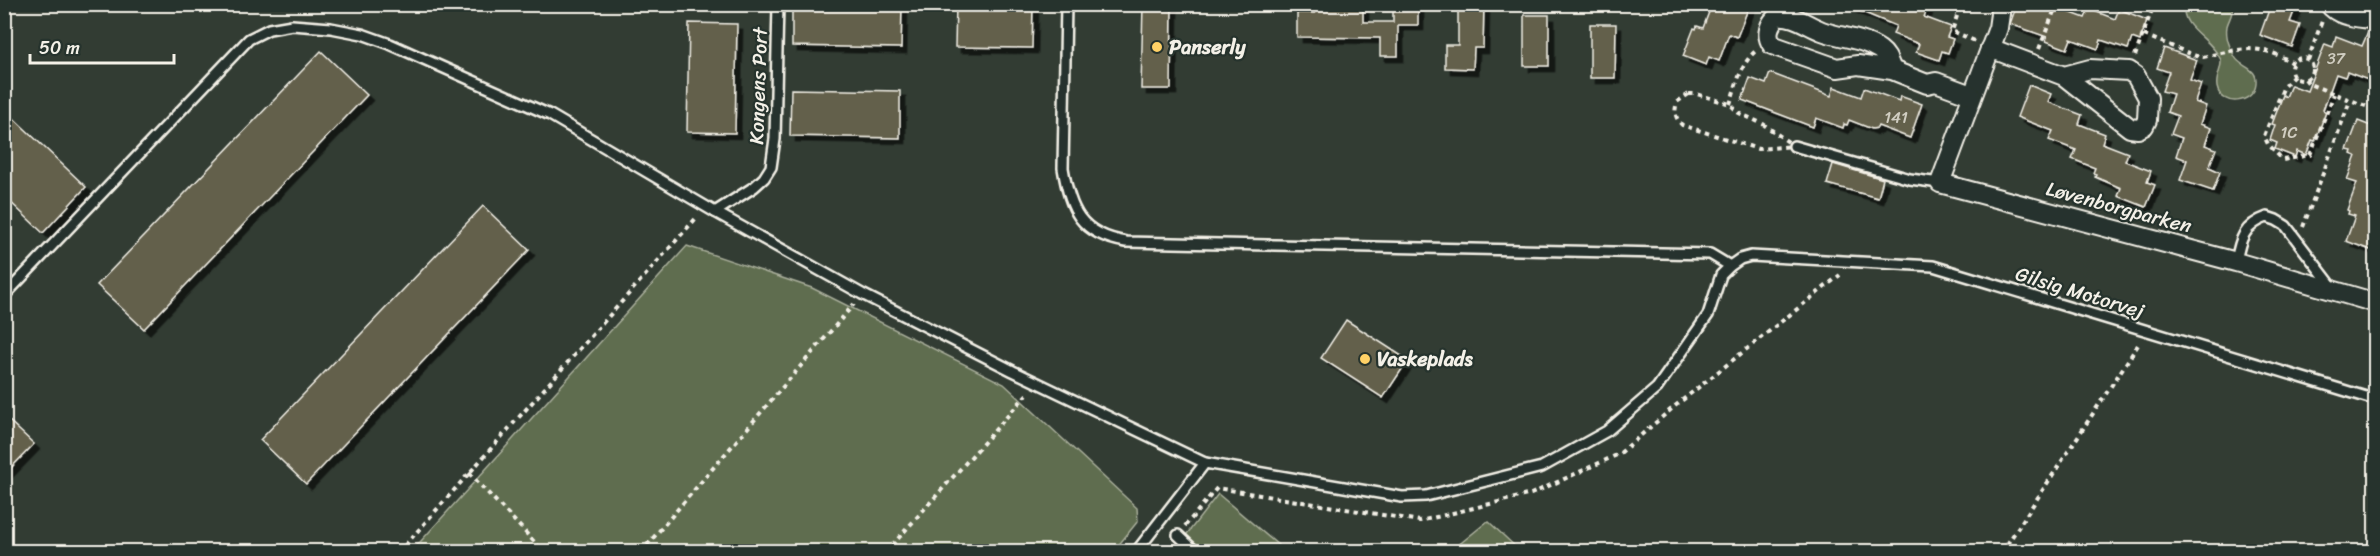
<svg xmlns="http://www.w3.org/2000/svg" width="2380" height="556" viewBox="0 0 2380 556" font-family="Sriracha,sans-serif">
<defs>
<filter id="shadow"><feDropShadow dx="5.5" dy="5.5" stdDeviation="0" flood-color="#0009"/></filter>
</defs>
<rect width="100%" height="100%" fill="#323c33"/>
<filter id="ink" filterUnits="userSpaceOnUse"><feTurbulence type="fractalNoise" baseFrequency=".0167" numOctaves="2"/><feDisplacementMap in="SourceGraphic" scale="12" xChannelSelector="R" yChannelSelector="G"/><feConvolveMatrix kernelMatrix="1 2 1 2 8 2 1 2 1" color-interpolation-filters="sRGB"/></filter>
<g filter="url(#ink)">
<g fill="#5f6d4f" stroke="#aaaf9c" stroke-width="1.5">
<path d="M2184,5H2232C2234,14 2229,18 2227,26C2225,36 2230,49 2235,57C2241,68 2258,67 2256,84C2254,104 2221,108 2217,87C2215,78 2222,69 2221,60C2210,36 2181,30 2184,5Z"/>
<polygon points="687,246 812,288 1004,384 1137,508 1138,521 1113,552 412,551"/>
<polygon points="1218,494 1285,551 1173,552"/>
<polygon points="1488,521 1520,551 1451,551"/>
</g>
<g fill="#63604c" stroke="#f4f1e8" stroke-width="1.5" filter="url(#shadow)">
<polygon points="792,4 902,4 901,48 792,46"/>
<polygon points="956,4 1033,4 1032,48 955,47"/>
<polygon points="1143,4 1172,4 1171,89 1141,89"/>
<polygon points="1315,4 1363,4 1363,22 1393,22 1393,4 1418,4 1418,25 1398,25 1398,56 1380,56 1380,38 1297,37 1297,13 1315,13"/>
<polygon points="1458,4 1484,4 1483,48 1474,48 1473,69 1445,68 1445,45 1458,45"/>
<polygon points="1712,4 1750,4 1737,37 1729,34 1719,61 1709,57 1706,65 1683,56 1694,28 1696,29 1697,26 1703,28"/>
<polygon points="1843,4 1915,4 1927,9 1924,17 1951,27 1947,37 1953,39 1948,53 1942,51 1939,60 1916,52 1919,44 1893,34 1896,26"/>
<polygon points="2017,4 2047,4 2085,18 2089,9 2115,19 2119,9 2147,20 2140,41 2132,38 2128,49 2101,40 2098,49 2071,39 2067,49 2046,41 2047,37 2010,24"/>
<polygon points="2271,4 2297,4 2290,22 2300,25 2292,47 2260,35"/>
<rect x="1524" y="15" width="25" height="51"/>
<polygon points="689,23 737,24 735,133 687,132"/>
<polygon points="1590,24 1616,24 1615,78 1590,78"/>
<polygon points="2369,30 2376,31 2376,83 2347,72 2345,77 2336,74 2323,110 2326,112 2315,141 2312,140 2306,155 2297,151 2295,157 2275,149 2277,143 2270,140 2275,125 2272,124 2283,95 2286,97 2291,85 2307,91 2325,44 2333,47 2336,36 2362,46"/>
<polygon points="2164,48 2197,60 2190,80 2201,84 2195,102 2206,106 2200,124 2211,128 2205,145 2216,149 2209,167 2220,172 2213,191 2180,180 2187,160 2176,156 2182,138 2171,134 2178,116 2167,112 2173,94 2162,91 2169,72 2157,68"/>
<polygon points="321,51 367,95 144,329 97,285"/>
<polygon points="1770,73 1831,96 1834,87 1861,97 1864,88 1899,101 1900,96 1922,104 1910,138 1878,126 1877,128 1872,129 1849,120 1847,125 1844,124 1843,128 1816,118 1813,127 1742,100 1750,78 1766,84"/>
<polygon points="2029,85 2051,94 2048,102 2082,115 2079,124 2105,134 2102,143 2128,153 2125,161 2151,171 2147,182 2155,185 2146,207 2118,196 2121,188 2095,177 2096,174 2093,173 2095,168 2072,159 2076,150 2049,140 2053,131 2017,117"/>
<polygon points="791,89 900,91 900,138 790,136"/>
<polygon points="4,109 86,187 43,233 4,196"/>
<polygon points="2358,121 2376,128 2376,252 2346,241 2355,216 2348,214 2349,211 2347,210 2357,183 2347,180 2356,156 2351,154 2352,151 2347,150"/>
<polygon points="1833,164 1883,179 1878,198 1827,184"/>
<polygon points="483,206 529,250 306,484 260,440"/>
<polygon points="1346,320 1408,360 1383,398 1321,358"/>
<polygon points="4,416 34,444 4,475"/>
</g>
<g fill="none" stroke-linecap="round" stroke-linejoin="round">
<g stroke="#f4f1e8" stroke-width="14">
<g id="service">
<path d="M1066,4L1063,168C1070,210 1080,234 1126,242L1710,254L1730,266"/>
<polyline points="1794,146 1910,179 1940,183"/>
<polyline points="715,212 754,187 764,178 771,167 775,139 778,4"/>
<path d="M2236,262C2240,239 2244,225 2267,217L2276,220L2286,226L2334,289"/>
<polyline points="4,296 249,39 269,29 292,25 331,28 362,34 390,44 550,115 715,212 862,294 1013,371 1205,463 1402,497 1426,496 1542,467 1607,431 1657,388 1708,315 1721,275 1730,266 1740,259 1751,256 1933,266 2376,400"/>
<polyline points="1178,535 1196,552"/>
<polyline points="1136,552 1205,463"/>
</g>
</g>
<g stroke="#f4f1e8" stroke-width="22">
<g id="minor">
<polyline points="1999,4 2000,14 1998,28 1940,183 2236,262 2376,303"/>
<path d="M2329,4C2339,18 2361,17 2376,20"/>
<polyline points="1990,48 2064,76 2090,69 2129,71 2136,76 2148,98 2147,120 2144,126 2138,129 2130,128 2064,76"/>
<path d="M1892,70L1858,65L1837,68L1772,45C1765,35 1769,23 1778,16C1794,14 1808,26 1822,31C1841,38 1863,38 1880,50C1887,55 1889,63 1892,70L1927,84L1936,82L1971,95"/>
</g>
</g>
<g stroke="#f4f1e8" stroke-width="4" stroke-dasharray="4.5 4.5" stroke-linecap="butt">
<polyline points="1946,4 1958,13 1952,31 1975,41"/>
<path d="M2144,35L2196,56L2203,57C2240,49 2258,42 2293,63"/>
<polyline points="2039,49 2057,4"/>
<polyline points="2135,56 2154,4"/>
<circle cx="2302" cy="69" r="11"/>
<polyline points="2308,60 2322,21"/>
<polyline points="2294,76 2284,86 2264,136 2268,144 2283,160 2310,155 2334,94"/>
<polyline points="2305,79 2309,84 2376,110"/>
<path d="M1689,94H1697L1730,104L1739,113L1763,124L1794,146L1758,149L1682,125C1675,117 1674,113 1677,102Z"/>
<path d="M1730,104C1736,86 1741,62 1757,50"/>
<polyline points="2303,227 2350,101"/>
<polyline points="469,473 544,552"/>
<polyline points="1185,526 1217,488 1420,521 1531,494 1619,454 1675,406 1840,275"/>
<polyline points="399,552 698,216"/>
<polyline points="641,552 854,304"/>
<polyline points="886,552 1029,392"/>
<polyline points="1165,552 1171,544"/>
<polyline points="2002,552 2140,342"/>
</g>
<use href="#service" stroke="#26332d" stroke-width="9"/>
<use href="#minor" stroke="#26332d" stroke-width="18"/>
</g>
</g>
<g fill="#ffd166" stroke="#26332d" stroke-width="2">
<circle cx="1157" cy="47" r="6"/>
<circle cx="1365" cy="359" r="6"/>
</g>
<g text-anchor="middle" stroke-width="4.5" stroke-linejoin="round" paint-order="stroke">
<g font-size="16" fill="#d0cdc1">
<text x="2336" y="64">37</text>
<text x="1896" y="123">141</text>
<text x="2289" y="138">1C</text>
</g>
<g font-size="20" font-weight="bold" fill="#f4f1e8" stroke="#26332d" text-anchor="start">
<text x="1169" y="54">Panserly</text>
<text x="1377" y="366">Vaskeplads</text>
</g>
<g font-size="20" fill="#f4f1e8" stroke="#26332d">
<text transform="translate(758 86) rotate(-88)" y="7">Kongens Port</text>
<text transform="translate(2119 207) rotate(15)" y="7">Løvenborgparken</text>
<text transform="translate(2080 292) rotate(17)" y="7">Gilsig Motorvej</text>
</g>
</g>
<rect width="2380" height="556" fill="none" stroke="#26332d" stroke-width="24"/>
<rect x="12" y="12" width="2356" height="532" fill="none" stroke="#f4f1e8" stroke-width="2" filter="url(#ink)"/>
<path d="M30 54v9h144v-9" fill="none" stroke="#f4f1e8" stroke-width="3"/>
<text x="39" y="54" font-size="18" fill="#f4f1e8" stroke="#26332d" stroke-width="4.5" paint-order="stroke">50 m</text>
</svg>
